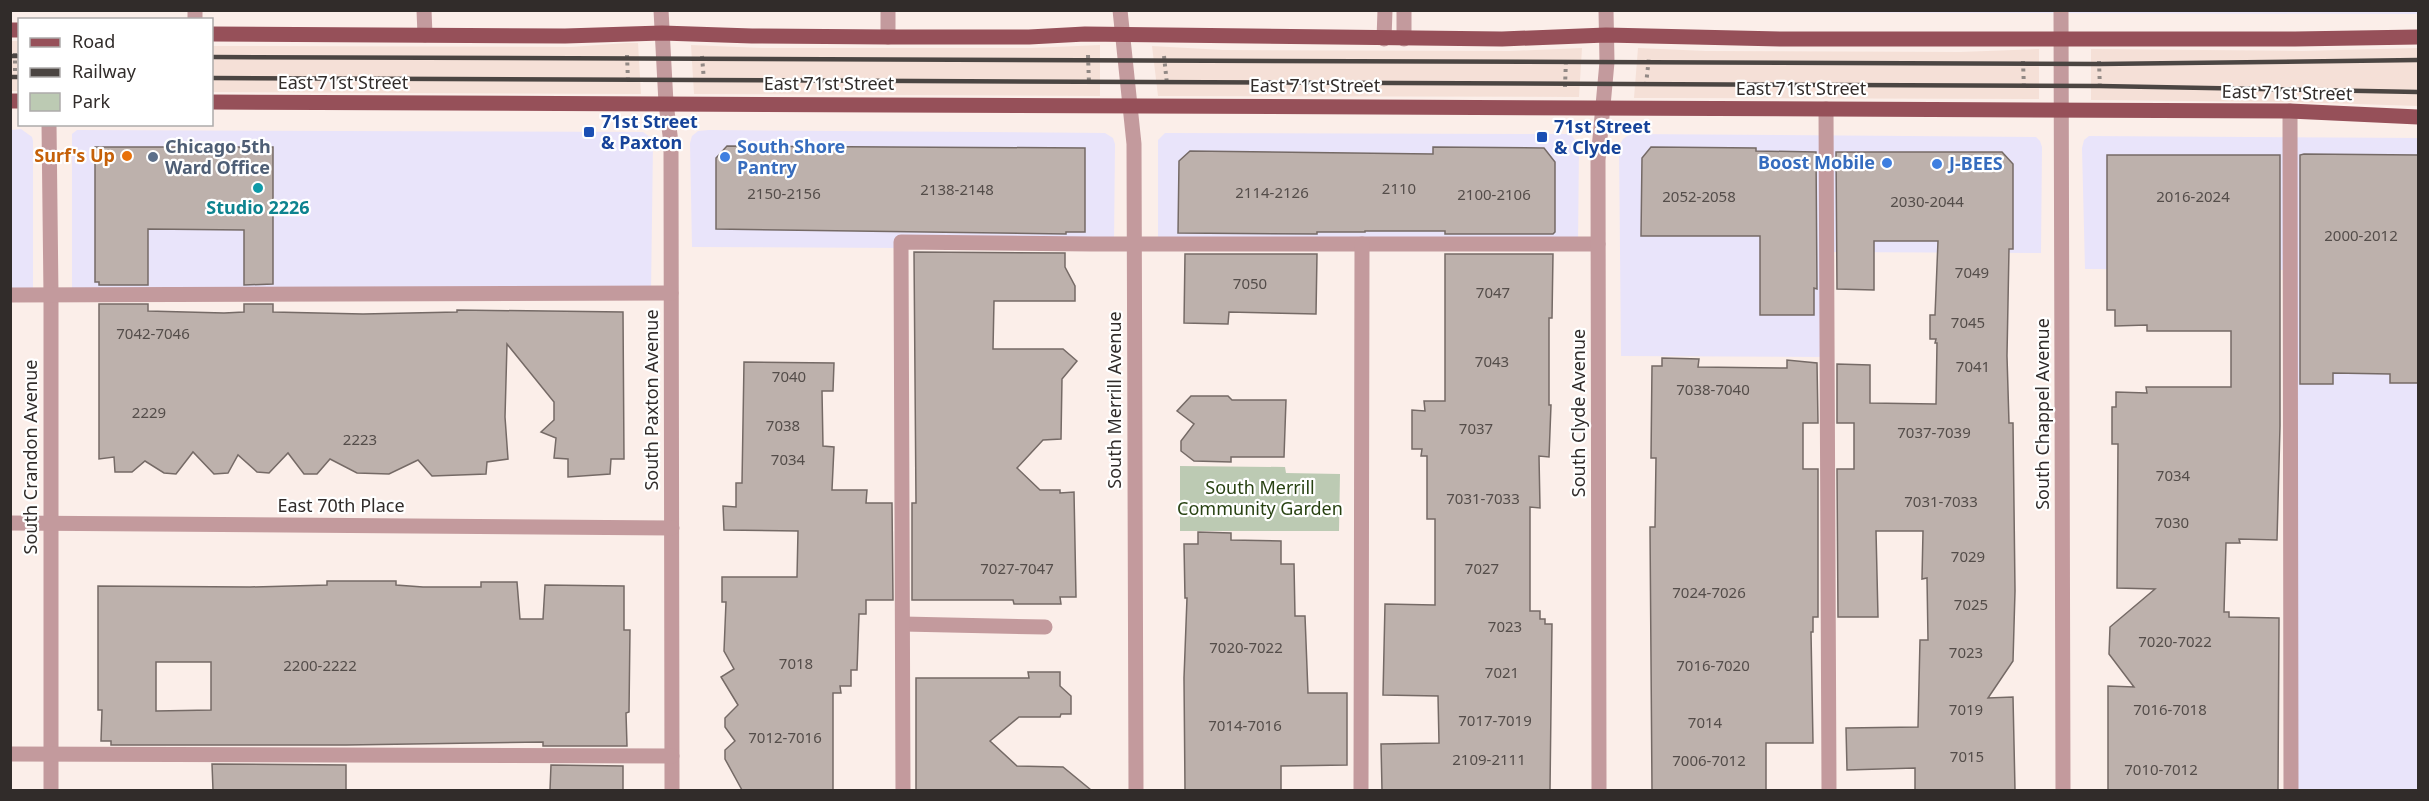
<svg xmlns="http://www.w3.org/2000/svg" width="2429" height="801" viewBox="0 0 2429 801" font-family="'Noto Sans',sans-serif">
<rect width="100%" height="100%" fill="#fbeee9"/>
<g fill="#e9e4fa">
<polygon points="2418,10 2418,14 1368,11"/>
<polygon points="21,129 32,137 33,141 33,295 11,295 11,130"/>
<polygon points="77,130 643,132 650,137 653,144 651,293 72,294 72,134"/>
<polygon points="709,130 1105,133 1113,138 1115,144 1114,244 902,248 692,247 690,143 692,136 698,131"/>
<polygon points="1165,133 1571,134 1579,146 1578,244 1158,243 1158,140"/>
<polygon points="1630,134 2036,137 2040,141 2042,147 2041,253 1827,252 1829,357 1621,356 1619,146 1623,139"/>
<polygon points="2089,136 2418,138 2418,790 2291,790 2288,270 2085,269 2082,148 2084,140"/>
</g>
<g fill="#f5e0d7">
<rect x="11" y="41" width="8" height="50"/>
<polygon points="626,43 638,43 641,94 212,92 212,46 571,47"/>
<polygon points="691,45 762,48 1031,48 1100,45 1100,96 694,94"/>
<polygon points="1152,46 1223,50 1510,51 1582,48 1579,97 1158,96"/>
<polygon points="1638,48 1706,51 1960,52 2039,49 2039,99 1634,98"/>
<polygon points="2418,48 2418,106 2294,102 2091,100 2091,49 2302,51"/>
</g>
<polygon fill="#bccab3" points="1180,466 1285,467 1286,473 1340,474 1339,531 1180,531"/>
<g fill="#bdb1ac" stroke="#756a66" stroke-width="1.5" fill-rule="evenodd">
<polygon points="727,146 1085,148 1085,232 1066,232 1066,234 716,229 716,158"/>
<polygon points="95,147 273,147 273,284 244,285 244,230 148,229 148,285 99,285 99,282 95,282"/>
<polygon points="1433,147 1544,148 1555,162 1555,232 1553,234 1445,234 1445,231 1365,231 1365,232 1317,232 1317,234 1178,233 1179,161 1190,151 1433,154"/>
<polygon points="1651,147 1756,148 1756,151 1816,152 1817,289 1814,288 1814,315 1760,315 1760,236 1641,236 1642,158"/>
<polygon points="1836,152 2002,152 2013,164 2013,249 2009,249 2007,356 2009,423 2013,423 2015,591 2013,661 1988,698 2013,697 2015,790 1915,790 1915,768 1847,770 1846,728 1918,727 1920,640 1928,640 1927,578 1922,579 1923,531 1876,531 1878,617 1838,617 1837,469 1854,469 1854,423 1837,423 1837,364 1870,365 1870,403 1936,404 1937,343 1935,343 1936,339 1930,339 1930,315 1935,315 1938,241 1874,241 1874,290 1837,289"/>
<polygon points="2304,154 2418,155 2418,383 2390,383 2390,374 2333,373 2333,384 2300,384 2300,155"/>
<polygon points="2107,155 2280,155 2280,426 2277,540 2239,539 2240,543 2226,543 2224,612 2229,612 2229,617 2279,618 2278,790 2108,790 2108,686 2134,687 2109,654 2110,627 2155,589 2117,588 2118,444 2112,444 2112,407 2116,407 2116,392 2147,393 2146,387 2231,387 2231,331 2147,331 2147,325 2115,326 2115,310 2107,310"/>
<polygon points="914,252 1065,253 1065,267 1075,286 1075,301 994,301 993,349 1063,349 1077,361 1062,379 1061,439 1043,440 1017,468 1040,490 1060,490 1060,493 1074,492 1076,597 1060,597 1061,604 1014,604 1013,600 912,600 912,503 916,503"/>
<polygon points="1185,254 1317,254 1316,314 1229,312 1228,324 1184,323"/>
<polygon points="1445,254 1553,254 1552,318 1549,318 1549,405 1551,405 1549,457 1539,456 1540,508 1530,507 1530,611 1540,611 1540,619 1545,619 1545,624 1552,624 1550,790 1382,790 1381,744 1439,743 1438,696 1383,695 1385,604 1435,605 1435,519 1427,519 1427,456 1421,456 1422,449 1412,449 1412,410 1425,411 1424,401 1445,401"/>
<polygon points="99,304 148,304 148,311 224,313 244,312 244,304 273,304 273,312 363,314 457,312 457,310 623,312 624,459 611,459 610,474 568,477 568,459 554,458 556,438 541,432 554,420 554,402 507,344 505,417 508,459 487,462 486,474 432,476 418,460 389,474 357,473 330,459 317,474 304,474 288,453 269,473 257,472 238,455 228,473 214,474 193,452 176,474 164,473 145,461 132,472 115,472 114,457 99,459"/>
<polygon points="1662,358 1699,359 1698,367 1787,368 1787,360 1817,363 1818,423 1803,423 1803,469 1818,469 1818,617 1813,617 1813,632 1811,632 1813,743 1766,743 1766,790 1652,790 1650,527 1655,527 1656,458 1651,458 1652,366 1662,366"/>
<polygon points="744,362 834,363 833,391 822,391 823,446 834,447 832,490 867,490 866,503 892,503 893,600 866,600 866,614 859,614 857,670 851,670 851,686 840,686 841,693 833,693 833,790 742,790 725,759 725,750 735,741 725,727 725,718 738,705 721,677 734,669 724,651 726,602 722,602 722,577 797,577 798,531 724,530 723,506 736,507 736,483 742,483"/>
<polygon points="1191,396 1228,396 1232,400 1286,400 1284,457 1231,457 1231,462 1194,461 1181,451 1181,441 1194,424 1177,411"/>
<polygon points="1198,532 1231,533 1231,540 1281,541 1281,564 1294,564 1295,616 1305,616 1308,693 1347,693 1347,765 1281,766 1281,790 1185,790 1184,678 1187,598 1185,598 1184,544 1198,544"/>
<path d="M327,581H396V585L423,587H481V582H517L520,619H543L545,585L624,586V630H630L629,712L626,713L627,746H543V742L346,745H111V741H101L102,710H98V586L250,587L327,585ZM156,662H211V710L156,711Z"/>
<polygon points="1028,672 1060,672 1060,686 1071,696 1071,714 1061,714 1060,717 1019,717 990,741 1017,766 1063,767 1091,790 916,790 916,678 1029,678"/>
<polygon points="212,764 346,765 346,790 213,790"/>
<polygon points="551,765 623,766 623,790 550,790"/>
</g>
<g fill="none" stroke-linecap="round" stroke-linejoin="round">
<g stroke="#928985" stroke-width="4" stroke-dasharray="3 4.5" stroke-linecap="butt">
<polyline points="15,53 15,79"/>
<polyline points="627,55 628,81"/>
<polyline points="1088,55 1089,83"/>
<polyline points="702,56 704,81"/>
<polyline points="1164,56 1167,84"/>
<polyline points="2023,61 2024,89"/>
<polyline points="2099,61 2100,90"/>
<polyline points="1646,85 1649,57"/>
<polyline points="1565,87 1566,59"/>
</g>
<g stroke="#c39a9d" stroke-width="15">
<polyline points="424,10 425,35"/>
<polyline points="661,10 666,103 671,143 672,790"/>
<polyline points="888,10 888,37"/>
<polyline points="1120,10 1134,144 1136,790"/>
<polyline points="1404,10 1404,39"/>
<polyline points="2061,10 2063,790"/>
<polyline points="195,20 195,10"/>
<polyline points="1384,39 1385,10"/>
<polyline points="1826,109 1829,790"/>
<polyline points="2290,111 2291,790"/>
<polyline points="49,124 51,295 51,790"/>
<polyline points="10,295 671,293"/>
<polyline points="10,523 672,528"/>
<polyline points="903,624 1045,627"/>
<polyline points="10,754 672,756"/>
<polyline points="903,790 901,242 1092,244 1598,244"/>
<polyline points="1361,790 1362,244"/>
<polyline points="1599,790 1598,160 1607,62 1606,10"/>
</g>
<g stroke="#965059" stroke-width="15">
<polyline points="10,30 20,30"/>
<polyline points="212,34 565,36 662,33 752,36 888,37 1029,37 1085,34 1502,39 1606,35 1783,39 2295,39 2418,37"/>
<polyline points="10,101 20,101"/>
<polyline points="212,102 2290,111 2418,117"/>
</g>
<g stroke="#4b4542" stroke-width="4.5">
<polyline points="10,56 20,56"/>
<polyline points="212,57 2099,64 2418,60"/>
<polyline points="10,77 20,77"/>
<polyline points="212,78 2100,86 2418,92"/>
</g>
</g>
<g fill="#1a4fb4" stroke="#fff" stroke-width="2">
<rect x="583" y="126" width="12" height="12" rx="3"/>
<rect x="1536" y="131" width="12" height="12" rx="3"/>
</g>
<circle fill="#e8710a" stroke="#fff" stroke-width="2" cx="127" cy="156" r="6"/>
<circle fill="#5c6f8a" stroke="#fff" stroke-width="2" cx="153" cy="157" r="6"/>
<g fill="#3f7fe0" stroke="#fff" stroke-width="2">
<circle cx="725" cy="157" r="6"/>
<circle cx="1887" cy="163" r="6"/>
<circle cx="1937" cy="164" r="6"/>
</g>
<circle fill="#0f9aa8" stroke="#fff" stroke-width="2" cx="258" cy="188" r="6"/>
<g text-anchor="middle" stroke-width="4.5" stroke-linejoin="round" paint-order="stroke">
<g font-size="15" fill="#544d4a">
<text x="1399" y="194">2110</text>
<text x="957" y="195">2138-2148</text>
<text x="1272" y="198">2114-2126</text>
<text x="784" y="199">2150-2156</text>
<text x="1494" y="200">2100-2106</text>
<text x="1699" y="202">2052-2058</text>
<text x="2193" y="202">2016-2024</text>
<text x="1927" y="207">2030-2044</text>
<text x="2361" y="241">2000-2012</text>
<text x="1972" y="278">7049</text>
<text x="1250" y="289">7050</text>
<text x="1493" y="298">7047</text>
<text x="1968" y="328">7045</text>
<text x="153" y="339">7042-7046</text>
<text x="1492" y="367">7043</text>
<text x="1973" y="372">7041</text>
<text x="789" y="382">7040</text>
<text x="1713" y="395">7038-7040</text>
<text x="149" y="418">2229</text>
<text x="783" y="431">7038</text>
<text x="1476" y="434">7037</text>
<text x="1934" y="438">7037-7039</text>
<text x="360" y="445">2223</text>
<text x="788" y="465">7034</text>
<text x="2173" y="481">7034</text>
<text x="1483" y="504">7031-7033</text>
<text x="1941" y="507">7031-7033</text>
<text x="2172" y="528">7030</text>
<text x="1968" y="562">7029</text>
<text x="1017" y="574">7027-7047</text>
<text x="1482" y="574">7027</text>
<text x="1709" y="598">7024-7026</text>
<text x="1971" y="610">7025</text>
<text x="1505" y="632">7023</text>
<text x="2175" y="647">7020-7022</text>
<text x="1246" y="653">7020-7022</text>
<text x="1966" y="658">7023</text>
<text x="796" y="669">7018</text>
<text x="320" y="671">2200-2222</text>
<text x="1713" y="671">7016-7020</text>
<text x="1502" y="678">7021</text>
<text x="1966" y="715">7019</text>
<text x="2170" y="715">7016-7018</text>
<text x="1495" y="726">7017-7019</text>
<text x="1705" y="728">7014</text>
<text x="1245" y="731">7014-7016</text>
<text x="785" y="743">7012-7016</text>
<text x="1967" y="762">7015</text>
<text x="1489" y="765">2109-2111</text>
<text x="1709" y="766">7006-7012</text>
<text x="2161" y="775">7010-7012</text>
</g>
<g font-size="18" fill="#312c2a" stroke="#fff">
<text x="343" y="89">East 71st Street</text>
<text x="829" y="90">East 71st Street</text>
<text x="1315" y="92">East 71st Street</text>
<text x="1801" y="95">East 71st Street</text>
<text transform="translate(2287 93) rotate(1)" y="6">East 71st Street</text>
<text transform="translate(652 400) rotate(-90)" y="6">South Paxton Avenue</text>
<text transform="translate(1115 400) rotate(-90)" y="6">South Merrill Avenue</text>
<text transform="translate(1579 413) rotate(-90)" y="6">South Clyde Avenue</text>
<text transform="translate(2043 414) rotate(-90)" y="6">South Chappel Avenue</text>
<text transform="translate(31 457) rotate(-90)" y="6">South Crandon Avenue</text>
<text x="341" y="512">East 70th Place</text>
</g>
<g font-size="18" font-weight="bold" fill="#164399" stroke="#fff" text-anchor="start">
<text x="601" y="128">71st Street<tspan x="601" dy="21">&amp; Paxton</tspan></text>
<text x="1554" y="133">71st Street<tspan x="1554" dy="21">&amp; Clyde</tspan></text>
</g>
<g font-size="18" font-weight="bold" fill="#4e5e75" stroke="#fff" text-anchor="start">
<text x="165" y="153">Chicago 5th<tspan x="165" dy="21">Ward Office</tspan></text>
</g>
<g font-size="18" font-weight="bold" fill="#366cbe" stroke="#fff" text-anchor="start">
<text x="737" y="153">South Shore<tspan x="737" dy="21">Pantry</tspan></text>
<text x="1875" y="169" text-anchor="end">Boost Mobile</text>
<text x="1949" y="170">J-BEES</text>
</g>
<g font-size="18" font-weight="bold" fill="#c56008" stroke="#fff" text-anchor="end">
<text x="115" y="162">Surf's Up</text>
</g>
<g font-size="18" font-weight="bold" fill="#0d838f" stroke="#fff">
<text x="258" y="214">Studio 2226</text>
</g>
<g font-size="18" fill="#284212" stroke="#fff">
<text x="1260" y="494">South Merrill<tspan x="1260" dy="21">Community Garden</tspan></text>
</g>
</g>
<rect width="2429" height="801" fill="none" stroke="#312c2a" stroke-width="24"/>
<rect x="18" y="18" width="195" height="108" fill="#ffffff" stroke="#adabaa" stroke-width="1.5"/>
<rect x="30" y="38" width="30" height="9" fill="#965059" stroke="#adabaa" stroke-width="1.5"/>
<text x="72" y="48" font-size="18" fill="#312c2a">Road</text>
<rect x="30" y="68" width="30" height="9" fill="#4b4542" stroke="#adabaa" stroke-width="1.5"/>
<text x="72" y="78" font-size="18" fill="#312c2a">Railway</text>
<rect x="30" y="93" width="30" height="18" fill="#bccab3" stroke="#adabaa" stroke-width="1.5"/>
<text x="72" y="108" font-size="18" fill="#312c2a">Park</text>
</svg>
